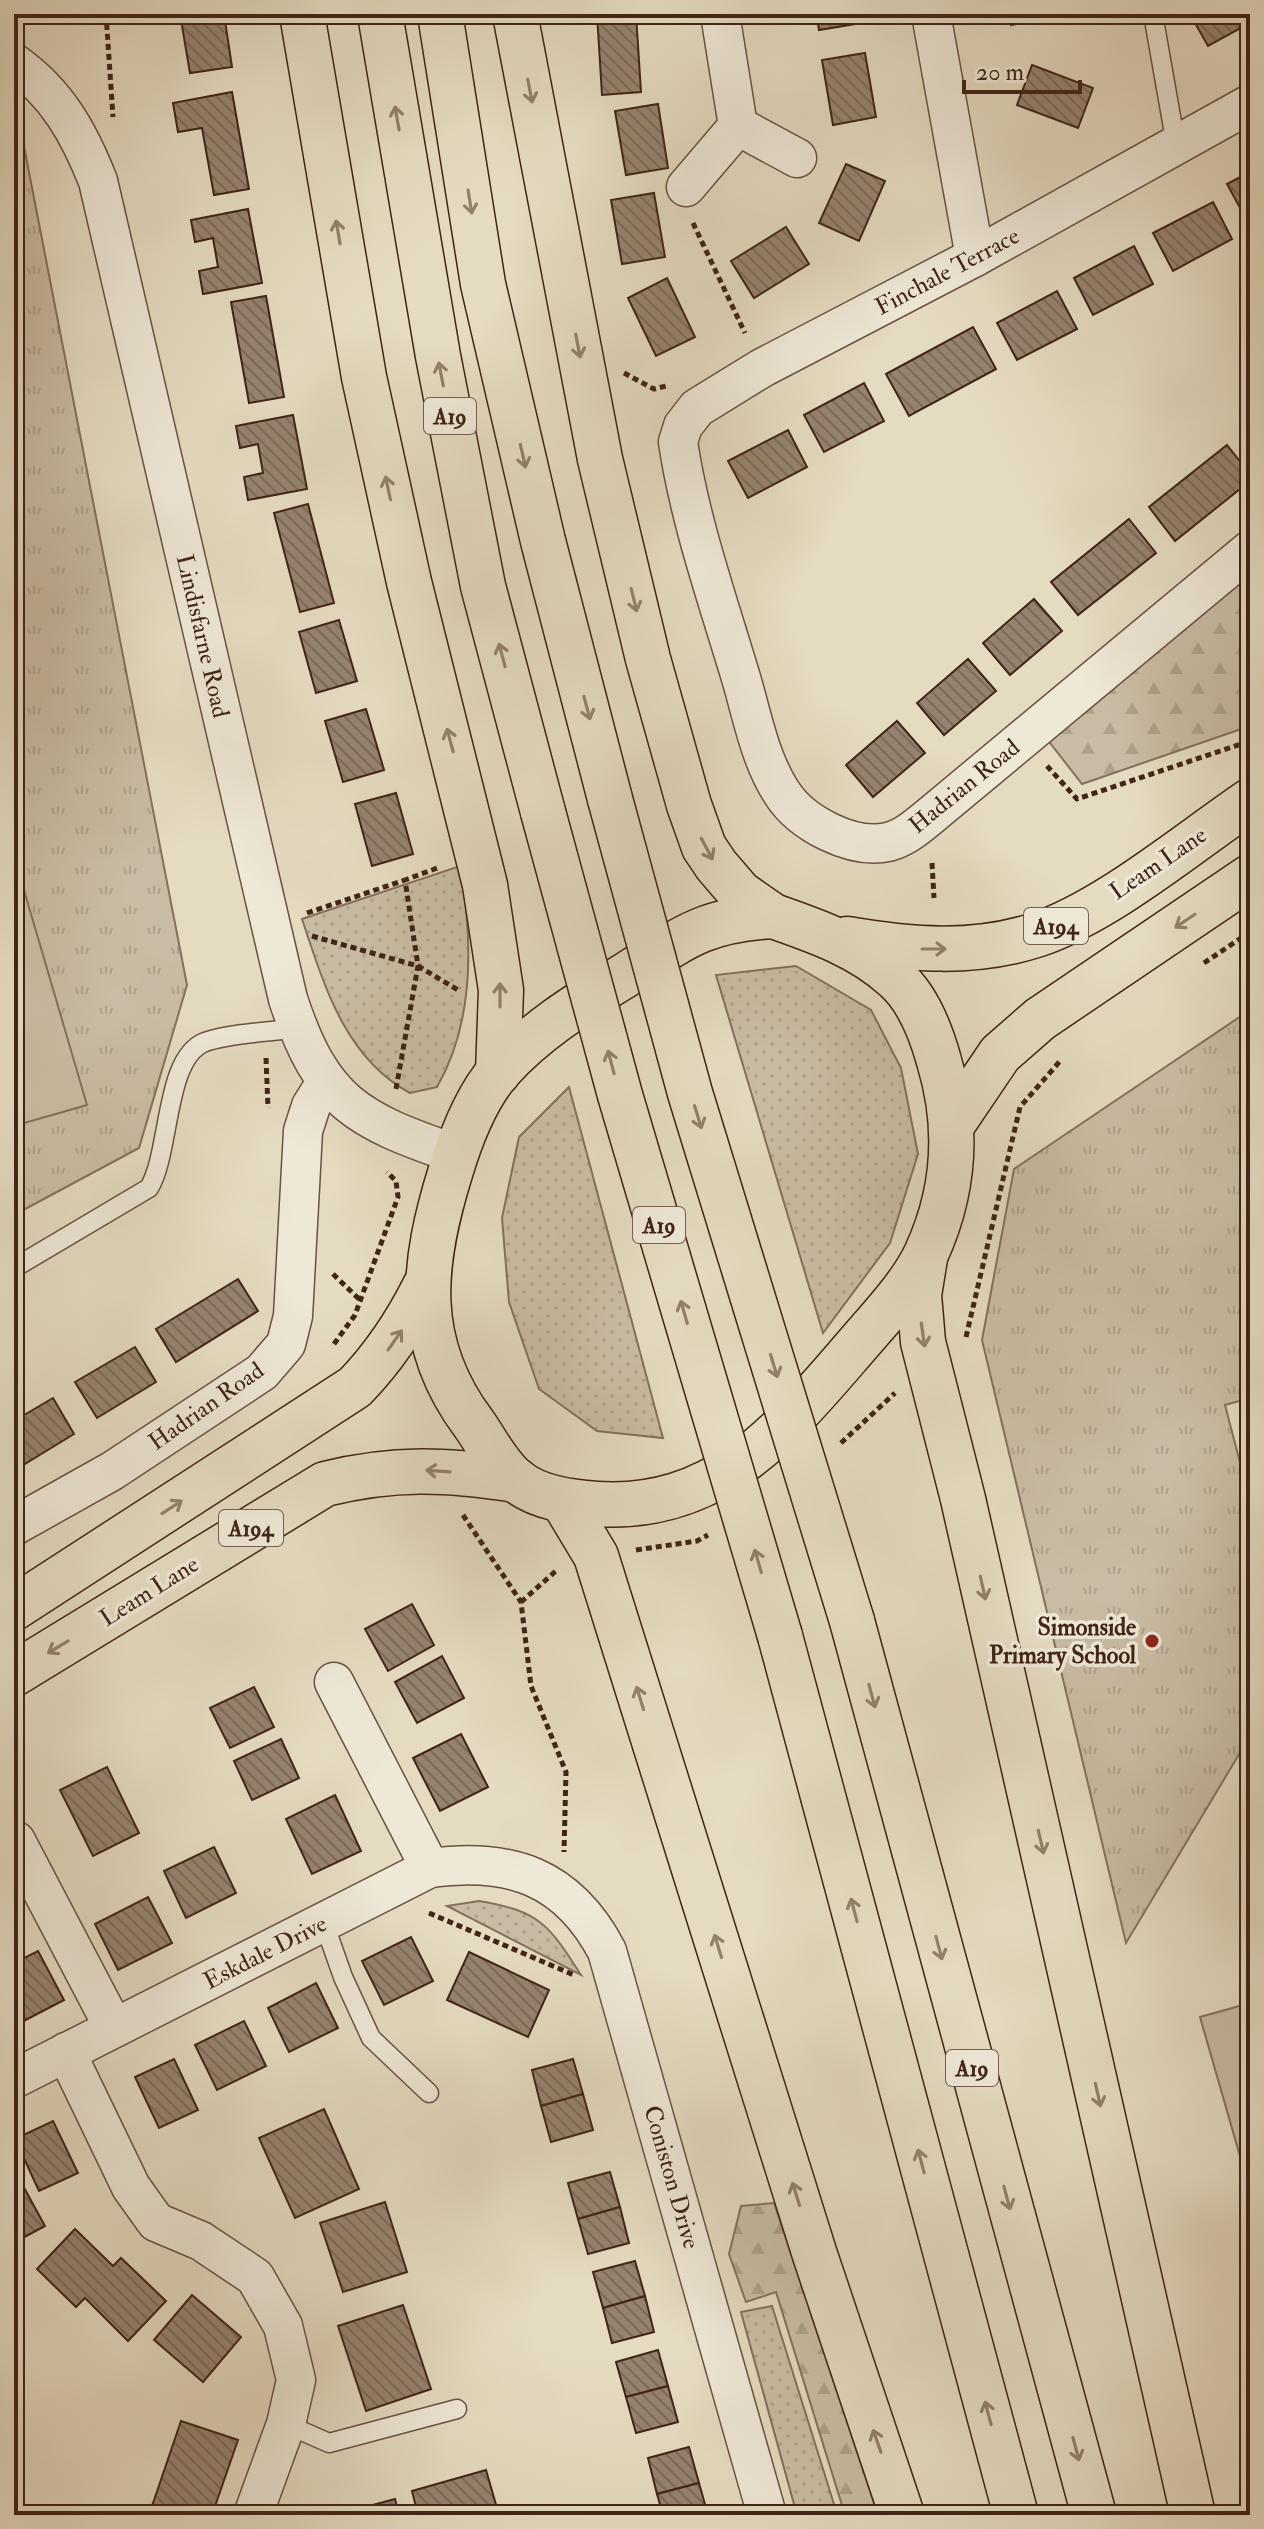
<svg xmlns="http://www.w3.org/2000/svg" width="1264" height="2529" viewBox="0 0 1264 2529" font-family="'IM FELL Double Pica',serif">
<defs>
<pattern id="grass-dots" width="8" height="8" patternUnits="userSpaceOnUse" patternTransform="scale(2)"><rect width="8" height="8" fill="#c9bca4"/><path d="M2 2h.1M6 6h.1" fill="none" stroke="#aea18c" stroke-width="1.8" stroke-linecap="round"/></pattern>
<pattern id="forest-firs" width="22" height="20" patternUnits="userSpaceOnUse" patternTransform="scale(2)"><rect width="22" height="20" fill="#c9bca4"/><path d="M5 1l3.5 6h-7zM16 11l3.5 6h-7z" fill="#aea18c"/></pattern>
<pattern id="park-tufts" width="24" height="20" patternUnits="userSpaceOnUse" patternTransform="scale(2)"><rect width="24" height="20" fill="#c9bca4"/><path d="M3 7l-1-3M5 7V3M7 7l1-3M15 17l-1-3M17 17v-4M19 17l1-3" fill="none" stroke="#aea18c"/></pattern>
<pattern id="building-back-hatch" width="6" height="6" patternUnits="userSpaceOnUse" patternTransform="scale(2)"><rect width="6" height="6" fill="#96836f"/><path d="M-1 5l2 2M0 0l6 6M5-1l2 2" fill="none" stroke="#7c6b5a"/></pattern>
</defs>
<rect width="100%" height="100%" fill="#e5dbc1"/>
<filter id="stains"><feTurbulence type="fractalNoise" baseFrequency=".0025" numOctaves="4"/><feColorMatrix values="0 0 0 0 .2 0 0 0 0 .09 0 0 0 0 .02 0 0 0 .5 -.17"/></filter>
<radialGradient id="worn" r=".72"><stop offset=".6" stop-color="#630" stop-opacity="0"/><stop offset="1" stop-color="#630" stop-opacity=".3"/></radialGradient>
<g fill="url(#grass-dots)" stroke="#85705e" stroke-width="2">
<path d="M460,866C473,939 475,1021 437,1087L410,1093C345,1058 324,985 302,919Z"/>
<polygon points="796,966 871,1010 901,1068 918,1154 890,1243 823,1333 716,975"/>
<polygon points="569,1087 663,1438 597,1431 539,1389 509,1302 502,1218 519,1137"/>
<path d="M479,1901C540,1911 549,1925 581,1975L447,1906Z"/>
<polygon points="772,2306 833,2501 837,2515 797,2515 741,2312"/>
</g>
<g fill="url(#forest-firs)" stroke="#85705e" stroke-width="2">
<polygon points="1250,568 1250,726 1082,784 1047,739"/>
<polygon points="774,2203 878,2515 845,2515 776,2292 746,2302 729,2254 741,2206"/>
</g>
<g fill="url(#park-tufts)" stroke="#85705e" stroke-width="2">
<polygon points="14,95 187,985 139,1148 14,1215"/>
<polygon points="1250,1010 1250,1398 1225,1405 1250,1501 1250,1736 1126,1943 982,1340 1014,1169"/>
</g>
<g fill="#c9bca4" stroke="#85705e" stroke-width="2">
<polygon points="14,856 87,1105 14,1126"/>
<polygon points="1250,2003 1250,2191 1200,2017"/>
</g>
<g fill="url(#building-back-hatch)" stroke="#412417" stroke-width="2">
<polygon points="180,14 224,14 232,67 190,73"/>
<polygon points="597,14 636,14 641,92 602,95"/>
<polygon points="816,14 860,14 862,23 819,30"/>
<polygon points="1009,14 1053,14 1054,18 1011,25"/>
<polygon points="1190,14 1250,14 1250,23 1208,46"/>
<polygon points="865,53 876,117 833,125 822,60"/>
<polygon points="1032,65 1093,88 1078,128 1017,105"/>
<polygon points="232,92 249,189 214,195 202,128 178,132 173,103"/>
<polygon points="658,104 668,168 626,175 615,111"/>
<polygon points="846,164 885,181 859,241 819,223"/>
<polygon points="1250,172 1250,226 1227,184"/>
<polygon points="654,193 665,257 622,264 611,200"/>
<polygon points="1213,202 1232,239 1173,271 1153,233"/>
<polygon points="248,209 262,283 203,294 199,271 218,267 213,238 195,242 191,220"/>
<polygon points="786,227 809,264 754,298 731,261"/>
<polygon points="1134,246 1153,284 1093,315 1074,278"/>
<polygon points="667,278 695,337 656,356 628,298"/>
<polygon points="1057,291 1077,329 1017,360 997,323"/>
<polygon points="266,296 284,397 249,403 231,302"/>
<polygon points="973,327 996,369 909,416 886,374"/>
<polygon points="864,383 884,421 824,452 804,415"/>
<polygon points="293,415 307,489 248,500 244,477 263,473 258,444 240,448 236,426"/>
<polygon points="788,430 807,467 748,498 728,461"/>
<polygon points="1227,445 1250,474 1250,481 1175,541 1149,507"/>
<polygon points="308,504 334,603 300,612 274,513"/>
<polygon points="1129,519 1156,553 1078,615 1051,582"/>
<polygon points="1034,599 1062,631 1010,675 983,643"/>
<polygon points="339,620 357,681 316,693 299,632"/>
<polygon points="968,659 996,691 944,735 917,703"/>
<polygon points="366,709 384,770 343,782 325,721"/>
<polygon points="897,721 925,753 873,797 846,765"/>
<polygon points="396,793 413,854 372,866 355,804"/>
<polygon points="238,1279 258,1311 176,1362 156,1329"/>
<polygon points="135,1347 156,1382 97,1418 75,1382"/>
<polygon points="53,1398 74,1434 15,1470 14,1421"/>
<polygon points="412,1604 434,1645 388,1671 365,1629"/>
<polygon points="442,1656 464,1698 417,1723 395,1682"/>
<polygon points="254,1687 274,1727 230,1748 210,1708"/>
<polygon points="461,1734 488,1787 440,1811 413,1758"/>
<polygon points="281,1739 299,1778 252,1800 234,1761"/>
<polygon points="107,1767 139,1833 93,1856 60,1790"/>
<polygon points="335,1795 361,1851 312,1874 286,1819"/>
<polygon points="214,1847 236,1893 186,1918 164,1871"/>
<polygon points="148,1897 172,1943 118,1970 95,1924"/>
<polygon points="411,1937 433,1981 384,2005 362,1961"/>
<polygon points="38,1951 64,2000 14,2026 14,1963"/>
<polygon points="469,1952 549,1990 528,2037 447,2000"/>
<polygon points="316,1983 338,2028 289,2052 268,2008"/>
<polygon points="244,2021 266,2066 217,2090 195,2045"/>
<polygon points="174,2059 198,2110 159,2128 135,2077"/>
<polygon points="573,2059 583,2094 541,2106 532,2070"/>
<polygon points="583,2094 593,2130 551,2142 541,2106"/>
<polygon points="324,2109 359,2189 295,2218 259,2138"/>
<polygon points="53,2121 78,2173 39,2191 15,2139"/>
<polygon points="610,2172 620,2207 578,2219 568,2183"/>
<polygon points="16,2173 45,2226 15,2242 14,2174"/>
<polygon points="385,2202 407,2272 343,2292 320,2223"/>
<polygon points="620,2207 629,2243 588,2254 578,2219"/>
<polygon points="75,2229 113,2266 121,2258 166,2301 128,2341 85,2298 76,2307 37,2269"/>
<polygon points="635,2261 645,2296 603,2308 593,2272"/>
<polygon points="192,2295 241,2337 203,2382 154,2340"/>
<polygon points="645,2296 654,2332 612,2343 603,2308"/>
<polygon points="403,2305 431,2389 366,2411 338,2326"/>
<polygon points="658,2350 668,2386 626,2397 616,2362"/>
<polygon points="668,2386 678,2422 636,2433 626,2397"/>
<polygon points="181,2421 238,2440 212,2515 149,2515"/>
<polygon points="689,2447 699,2483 657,2494 648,2458"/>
<polygon points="486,2470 499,2515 418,2515 412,2491"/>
<polygon points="699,2483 708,2515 663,2515 657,2494"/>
<polygon points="395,2499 399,2515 335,2515"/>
</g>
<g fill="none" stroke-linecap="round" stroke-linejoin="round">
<g stroke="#6a5242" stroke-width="21">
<g id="service">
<polyline points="1153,14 1176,145"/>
<path d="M14,1268L149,1188C171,1152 164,1058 205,1042C230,1033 271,1032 298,1028"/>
<polyline points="324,1923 343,1977 371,2038 429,2093"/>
<polyline points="286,2424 329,2443 457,2409"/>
</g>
</g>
<g stroke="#6a5242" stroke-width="41">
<g id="minor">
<polyline points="720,14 738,126 797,158"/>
<polyline points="931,14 975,257"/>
<path d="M14,63C57,93 79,133 98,181L288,999C322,1103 357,1120 456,1154"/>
<path d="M1250,104L975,257L762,368L697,408L683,426L678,442C690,522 718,601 741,678C752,715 760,760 782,793C801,823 852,850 888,842C904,838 917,827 929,817L1250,550"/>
<polyline points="686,187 738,126"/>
<polyline points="14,1526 112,1471 262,1372 286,1344 293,1316 303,1131 311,1106 326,1082"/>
<polyline points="334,1682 430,1868"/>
<polyline points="16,1841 114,2028"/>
<polyline points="66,2052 131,2187 156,2222 201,2241 255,2277 283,2326 296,2380 286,2424 253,2515"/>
<path d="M14,2079L430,1868C511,1857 568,1877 607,1951L767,2515"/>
</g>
</g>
<g stroke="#412417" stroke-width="47">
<g id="trunk">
<polyline points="302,14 364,377 409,582 485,885 501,990 498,1073"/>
<polyline points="380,14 438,356 483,586 543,812"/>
<polyline points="440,14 483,284 543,541 610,799"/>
<polyline points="515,14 600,459 648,659 689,805 704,847 716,865 740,893 773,916"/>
<path d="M773,916C816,931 860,946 895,978C918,998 931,1032 939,1061C959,1127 955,1191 926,1254C911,1286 881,1317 858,1344C786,1427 720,1512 597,1504C571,1502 537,1498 516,1480C499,1467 486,1441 474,1424C412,1342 422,1263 451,1170C461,1137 477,1096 500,1070C536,1030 579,1004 624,976C682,939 701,920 773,916Z"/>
<path d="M847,939C911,950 974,955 1036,935C1106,912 1188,843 1250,801"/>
<polyline points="952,1125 1000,1054 1040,1019 1250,877"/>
<polyline points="925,1258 919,1295 923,1342 963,1499 1193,2515"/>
<polyline points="563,1501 596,1556 814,2252 902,2515"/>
<path d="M14,1608L355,1387C385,1356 406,1324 425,1286"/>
<polyline points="852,1621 1094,2515"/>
<polyline points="780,1636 1016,2515"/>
<path d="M14,1674L325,1484C394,1467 446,1469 516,1480"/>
</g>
</g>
<g stroke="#412417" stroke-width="5" stroke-dasharray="6 4" stroke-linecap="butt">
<polyline points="106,14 113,117"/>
<polyline points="693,223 745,333"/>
<polyline points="624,373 654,389 666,386"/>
<polyline points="1047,766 1077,799 1250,741"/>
<polyline points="932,863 934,898"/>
<polyline points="307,913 405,880"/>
<polyline points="312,936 418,966 458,990"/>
<polyline points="1204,963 1250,932"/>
<polyline points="266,1058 268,1108"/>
<polyline points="396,1089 418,966 405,880 440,867"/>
<polyline points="333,1274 360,1300"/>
<polyline points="966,1337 1020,1107 1061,1060"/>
<polyline points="334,1344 355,1315 398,1197 396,1181 387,1172"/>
<polyline points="841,1443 895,1393"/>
<polyline points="463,1515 521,1602 531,1686 566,1772 564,1852"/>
<polyline points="636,1550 697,1541 708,1535"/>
<polyline points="521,1602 557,1570"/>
<polyline points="429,1913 574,1975"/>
</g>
<use href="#service" stroke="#eee8d7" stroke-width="18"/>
<use href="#minor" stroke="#eee8d7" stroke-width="38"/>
<use href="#trunk" stroke="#e5dbc1" stroke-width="44"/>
<g stroke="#412417" stroke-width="47" stroke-linecap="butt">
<g id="trunk-bridge">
<polyline points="610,799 690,1093 852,1621"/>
<polyline points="543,812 620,1095 780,1636"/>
</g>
</g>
<use href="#trunk-bridge" stroke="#e5dbc1" stroke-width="44"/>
</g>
<defs><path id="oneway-shaft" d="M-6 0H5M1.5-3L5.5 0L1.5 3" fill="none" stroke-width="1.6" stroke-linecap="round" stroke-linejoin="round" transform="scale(2)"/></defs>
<g stroke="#93806c">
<use href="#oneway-shaft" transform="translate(530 91) rotate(79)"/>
<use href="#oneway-shaft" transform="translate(397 118) rotate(-100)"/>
<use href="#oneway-shaft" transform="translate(470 202) rotate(81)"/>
<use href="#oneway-shaft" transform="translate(338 232) rotate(-100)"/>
<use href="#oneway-shaft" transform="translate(578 346) rotate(79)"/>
<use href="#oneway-shaft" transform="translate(441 374) rotate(-101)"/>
<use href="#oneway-shaft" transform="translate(523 456) rotate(77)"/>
<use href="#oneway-shaft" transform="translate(388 488) rotate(-102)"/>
<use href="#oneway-shaft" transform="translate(634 600) rotate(76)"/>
<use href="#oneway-shaft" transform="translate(502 655) rotate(-105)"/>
<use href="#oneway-shaft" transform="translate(587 708) rotate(75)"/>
<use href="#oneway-shaft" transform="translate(450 740) rotate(-105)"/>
<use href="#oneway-shaft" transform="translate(707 849) rotate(62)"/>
<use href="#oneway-shaft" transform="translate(1185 921) rotate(146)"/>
<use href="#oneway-shaft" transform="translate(934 949)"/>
<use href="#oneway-shaft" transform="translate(500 995) rotate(-90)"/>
<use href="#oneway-shaft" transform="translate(611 1062) rotate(-105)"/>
<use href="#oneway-shaft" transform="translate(698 1117) rotate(73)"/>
<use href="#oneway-shaft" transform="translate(684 1312) rotate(-106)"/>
<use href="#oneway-shaft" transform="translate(923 1335) rotate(82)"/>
<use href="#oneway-shaft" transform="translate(395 1340) rotate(-55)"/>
<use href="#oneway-shaft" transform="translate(774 1366) rotate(73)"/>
<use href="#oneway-shaft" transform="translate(438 1471) rotate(-176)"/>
<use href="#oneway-shaft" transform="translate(172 1507) rotate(-33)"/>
<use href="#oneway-shaft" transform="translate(758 1561) rotate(-106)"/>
<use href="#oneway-shaft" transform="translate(983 1588) rotate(77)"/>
<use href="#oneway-shaft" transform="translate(58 1647) rotate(149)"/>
<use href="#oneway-shaft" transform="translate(872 1696) rotate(75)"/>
<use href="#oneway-shaft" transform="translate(640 1698) rotate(-107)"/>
<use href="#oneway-shaft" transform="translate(1041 1842) rotate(77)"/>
<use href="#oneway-shaft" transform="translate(854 1910) rotate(-105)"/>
<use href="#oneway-shaft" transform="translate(718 1946) rotate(-107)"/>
<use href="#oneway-shaft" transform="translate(939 1948) rotate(75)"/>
<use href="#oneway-shaft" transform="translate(1098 2095) rotate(77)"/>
<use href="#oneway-shaft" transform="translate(921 2161) rotate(-105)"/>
<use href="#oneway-shaft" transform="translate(796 2194) rotate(-107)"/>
<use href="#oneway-shaft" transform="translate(1007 2198) rotate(75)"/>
<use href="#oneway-shaft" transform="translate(988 2413) rotate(-105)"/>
<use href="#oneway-shaft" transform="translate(877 2441) rotate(-109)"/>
<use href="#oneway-shaft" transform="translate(1076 2449) rotate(75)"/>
</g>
<circle fill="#8f2418" stroke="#eee8d7" stroke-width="3" cx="1152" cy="1641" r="8"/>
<g text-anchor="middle" stroke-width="7" stroke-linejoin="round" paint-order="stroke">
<g fill="#eee8d7" stroke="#755f51" stroke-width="2">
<rect x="424" y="398" width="52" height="36" rx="6"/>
<rect x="1024" y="908" width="64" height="36" rx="6"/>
<rect x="633" y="1207" width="52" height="36" rx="6"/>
<rect x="219" y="1510" width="64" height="36" rx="6"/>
<rect x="946" y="2050" width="52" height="36" rx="6"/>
</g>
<g font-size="22" font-weight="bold" fill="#412417">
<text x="450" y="424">A19</text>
<text x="1056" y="934">A194</text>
<text x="659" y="1233">A19</text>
<text x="251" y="1536">A194</text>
<text x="972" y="2076">A19</text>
</g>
<g font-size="24" fill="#412417" stroke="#eee8d7">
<text transform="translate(947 271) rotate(-28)" y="8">Finchale Terrace</text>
<text transform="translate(203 636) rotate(77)" y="8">Lindisfarne Road</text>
<text transform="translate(964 786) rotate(-39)" y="8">Hadrian Road</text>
<text transform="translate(1158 863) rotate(-34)" y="8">Leam Lane</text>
<text transform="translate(206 1406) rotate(-35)" y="8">Hadrian Road</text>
<text transform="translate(149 1591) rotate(-32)" y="8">Leam Lane</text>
<text transform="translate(265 1952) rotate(-27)" y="8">Eskdale Drive</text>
<text transform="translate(672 2177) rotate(74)" y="8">Coniston Drive</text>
</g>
<g font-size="24" font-weight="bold" fill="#412417" stroke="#eee8d7" text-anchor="end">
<text x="1136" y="1635">Simonside<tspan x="1136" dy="28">Primary School</tspan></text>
</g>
</g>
<rect width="1264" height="2529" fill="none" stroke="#e5dbc1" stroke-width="48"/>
<rect x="16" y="16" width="1232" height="2497" fill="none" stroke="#412417" stroke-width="4"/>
<rect x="24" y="24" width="1216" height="2481" fill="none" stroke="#412417" stroke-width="2"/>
<path d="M964 80v12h116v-12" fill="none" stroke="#412417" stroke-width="4"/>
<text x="976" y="80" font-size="24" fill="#412417" stroke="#eee8d7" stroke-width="6" paint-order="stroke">20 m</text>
<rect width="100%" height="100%" filter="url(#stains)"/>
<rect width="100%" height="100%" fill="url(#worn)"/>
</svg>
